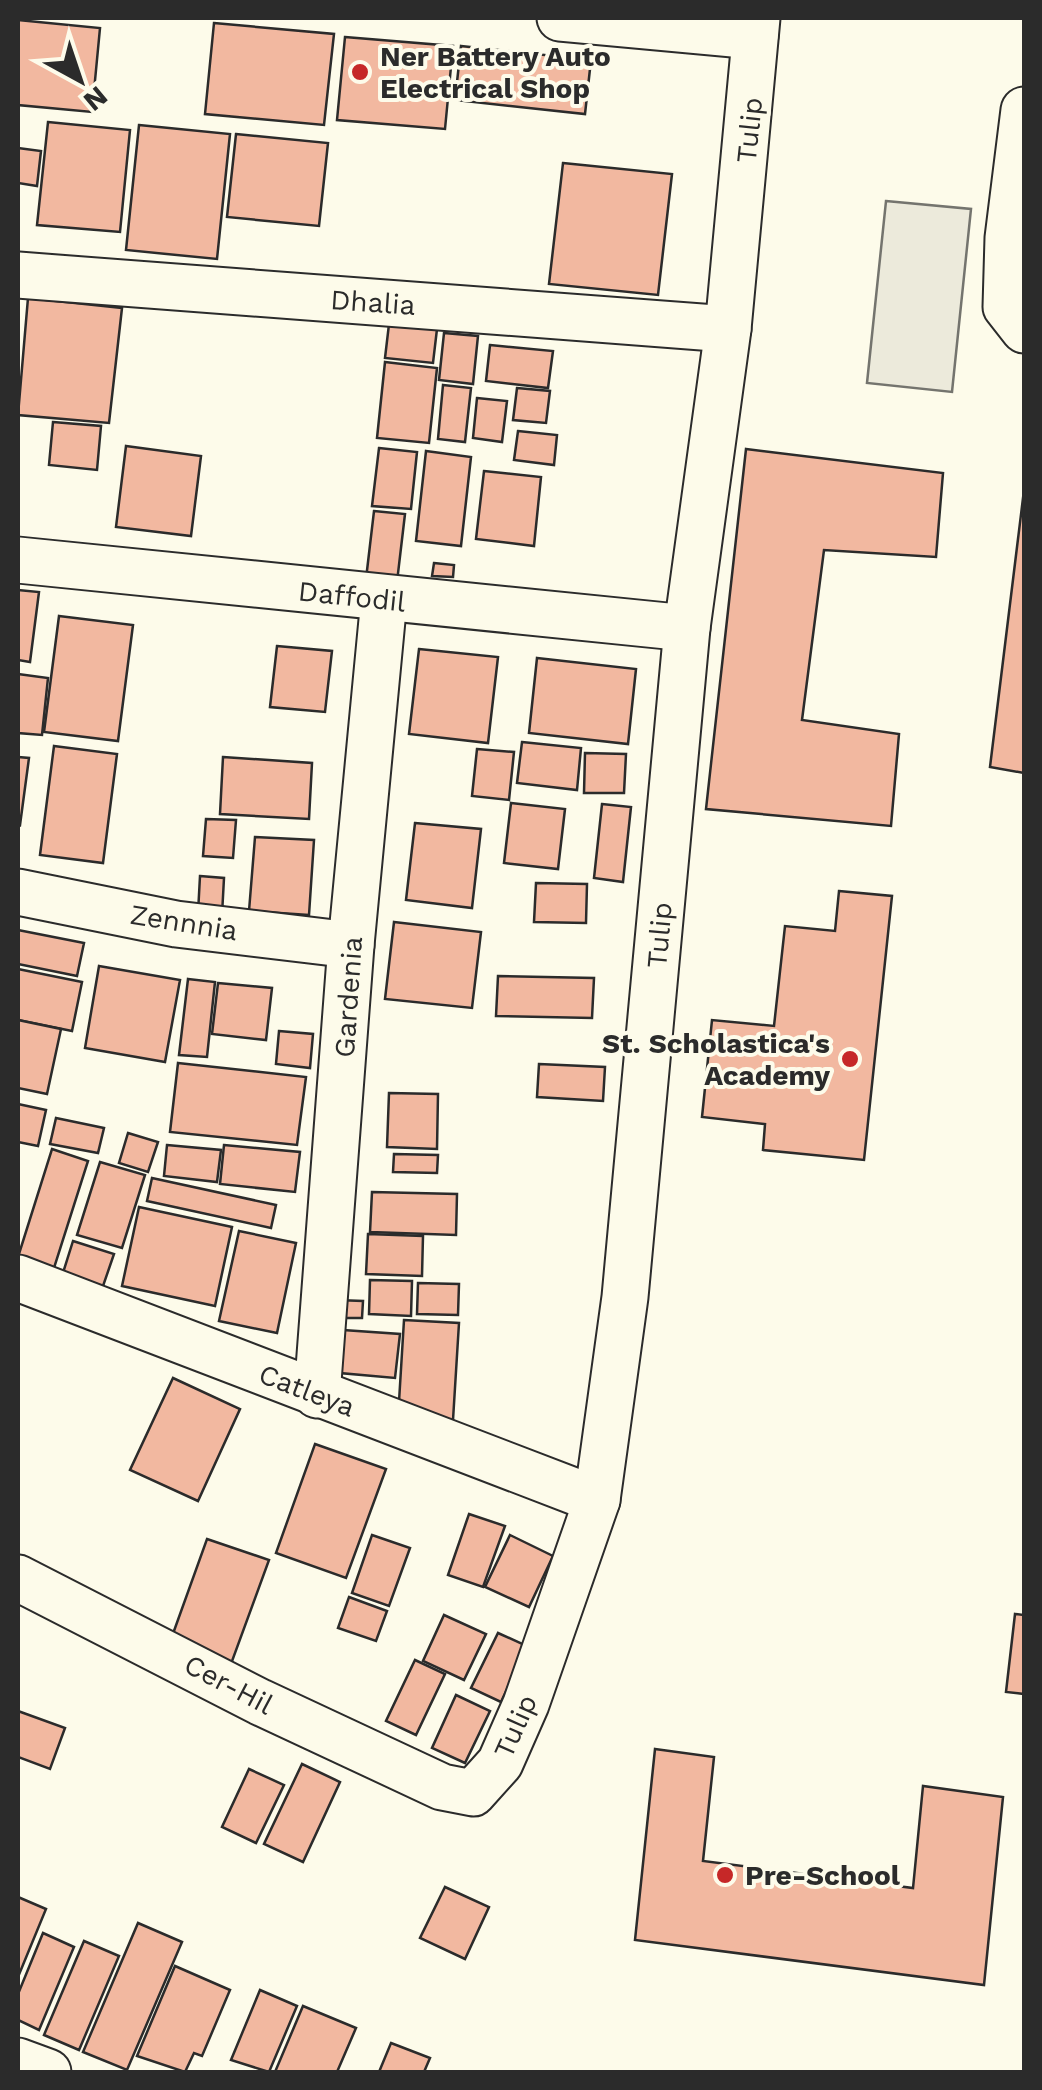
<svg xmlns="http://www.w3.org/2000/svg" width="1042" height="2090" viewBox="0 0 1042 2090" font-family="'Work Sans',sans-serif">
<rect width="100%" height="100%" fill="#fdfbea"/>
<polygon fill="#eceadb" stroke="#74746e" stroke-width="2.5" points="886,201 971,209 952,392 867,383"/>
<g fill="#f2b8a0" stroke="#2b2b2b" stroke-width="2.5">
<polygon points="18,20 100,28 92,112 18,105"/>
<polygon points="214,23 334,34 324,125 205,114"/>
<polygon points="345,37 453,46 445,129 337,120"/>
<polygon points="461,46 591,60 585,114 455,100"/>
<polygon points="48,122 130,130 120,232 37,225"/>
<polygon points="139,125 230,134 217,259 126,250"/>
<polygon points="236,134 328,143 319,226 227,217"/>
<polygon points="18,148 41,151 37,186 18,183"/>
<polygon points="563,163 672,174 658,295 549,284"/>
<polygon points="28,298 122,308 109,423 18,415"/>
<polygon points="389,324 437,329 433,363 385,358"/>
<polygon points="444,333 478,336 473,384 439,380"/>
<polygon points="490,345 553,351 548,388 486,381"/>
<polygon points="385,362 437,368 429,443 377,438"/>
<polygon points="443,385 471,388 465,442 438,439"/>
<polygon points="517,388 550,391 546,423 513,420"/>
<polygon points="477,398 507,401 502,442 473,438"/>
<polygon points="53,422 101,426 97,470 49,465"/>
<polygon points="518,431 557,435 554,465 514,460"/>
<polygon points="126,446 201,456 191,536 116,527"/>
<polygon points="379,448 417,452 411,509 372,506"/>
<polygon points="746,449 943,473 936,557 824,550 802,720 899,734 891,826 706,809"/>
<polygon points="426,451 471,457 461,546 416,541"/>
<polygon points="484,471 541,477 534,546 476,539"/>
<polygon points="1024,490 1024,773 990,767"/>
<polygon points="374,511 405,514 397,582 366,579"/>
<polygon points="434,563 454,565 453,577 432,576"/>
<polygon points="18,590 39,592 30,662 18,660"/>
<polygon points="59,616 133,625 118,741 44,732"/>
<polygon points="277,646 332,651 325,712 270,707"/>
<polygon points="419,649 498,657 488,743 409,734"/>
<polygon points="537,658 636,669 628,744 529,733"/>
<polygon points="18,674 48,678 42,735 18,733"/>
<polygon points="522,742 581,748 577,790 517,783"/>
<polygon points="54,746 117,754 103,863 40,855"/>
<polygon points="477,749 514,752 509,800 472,796"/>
<polygon points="585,753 626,754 624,793 584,793"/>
<polygon points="18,757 29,758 20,825 18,824"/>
<polygon points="223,757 312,763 309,819 220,814"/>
<polygon points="511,803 565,809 558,869 504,863"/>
<polygon points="602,804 631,807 623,882 594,878"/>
<polygon points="206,819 236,820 233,858 203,856"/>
<polygon points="415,823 481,829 472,908 406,900"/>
<polygon points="255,837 314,840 309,915 249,911"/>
<polygon points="200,876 224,878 222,915 198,913"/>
<polygon points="536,883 587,884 586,923 534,922"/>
<polygon points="839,891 892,896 864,1160 763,1150 765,1124 702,1117 712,1020 774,1026 785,926 835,931"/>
<polygon points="394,922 481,932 472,1008 385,999"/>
<polygon points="18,930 84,943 77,976 18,964"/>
<polygon points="99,966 180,980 165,1062 85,1048"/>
<polygon points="18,969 82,982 72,1031 18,1020"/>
<polygon points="498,976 594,978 592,1018 496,1016"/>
<polygon points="188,979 215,982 207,1057 179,1055"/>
<polygon points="218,983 272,988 266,1040 212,1034"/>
<polygon points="18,1020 61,1029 47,1094 18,1088"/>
<polygon points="279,1031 313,1034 310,1068 276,1064"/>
<polygon points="178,1063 306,1077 297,1145 170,1132"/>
<polygon points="539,1064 605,1067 603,1101 537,1097"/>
<polygon points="389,1093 438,1094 437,1149 387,1147"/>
<polygon points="18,1104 46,1110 38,1146 18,1142"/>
<polygon points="56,1118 104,1128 98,1153 50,1144"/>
<polygon points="128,1133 158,1142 148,1172 119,1163"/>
<polygon points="167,1145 221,1150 217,1182 164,1176"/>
<polygon points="224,1145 300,1152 295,1192 220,1184"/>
<polygon points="52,1149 88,1161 54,1268 18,1257"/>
<polygon points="394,1154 438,1155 437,1173 393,1172"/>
<polygon points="100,1162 145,1175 122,1248 77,1235"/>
<polygon points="152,1178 276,1205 271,1228 147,1201"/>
<polygon points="372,1192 457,1194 456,1235 370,1232"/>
<polygon points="139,1207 232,1227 215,1306 122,1286"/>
<polygon points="239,1231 296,1243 277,1333 219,1321"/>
<polygon points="368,1234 423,1236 422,1276 366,1274"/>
<polygon points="73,1241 114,1254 102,1289 62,1276"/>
<polygon points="370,1280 412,1281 411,1316 369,1314"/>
<polygon points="418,1283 459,1284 458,1315 417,1314"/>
<polygon points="336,1300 363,1301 362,1318 336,1318"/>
<polygon points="404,1320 459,1323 453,1420 398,1418"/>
<polygon points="343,1330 400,1334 395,1378 340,1373"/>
<polygon points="173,1378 240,1409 198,1501 130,1470"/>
<polygon points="315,1444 386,1469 346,1578 276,1553"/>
<polygon points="469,1514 505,1526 483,1587 448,1575"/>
<polygon points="372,1535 410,1548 389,1606 352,1593"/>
<polygon points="510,1535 553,1556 529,1607 485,1587"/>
<polygon points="207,1539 269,1560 231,1664 170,1642"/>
<polygon points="349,1597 387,1611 376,1641 338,1628"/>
<polygon points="1015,1614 1024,1615 1024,1694 1006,1692"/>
<polygon points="444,1615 486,1634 464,1680 423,1661"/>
<polygon points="498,1633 527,1646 501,1702 471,1688"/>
<polygon points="415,1660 445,1674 416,1735 386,1721"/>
<polygon points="456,1695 490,1711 465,1763 432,1748"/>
<polygon points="18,1711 65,1728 50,1769 18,1757"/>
<polygon points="655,1749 714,1757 703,1861 913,1888 923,1786 1003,1797 984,1985 635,1940"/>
<polygon points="302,1764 340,1782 303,1862 264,1844"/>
<polygon points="249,1769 284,1785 256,1843 222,1827"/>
<polygon points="445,1887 489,1907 465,1959 420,1938"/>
<polygon points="18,1897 46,1909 18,1977"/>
<polygon points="138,1923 182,1942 127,2070 83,2052"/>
<polygon points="43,1933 74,1947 39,2030 18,2020 18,1994"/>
<polygon points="84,1941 119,1956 79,2050 44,2035"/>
<polygon points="175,1966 230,1990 202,2056 194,2053 185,2072 137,2056"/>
<polygon points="260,1990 297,2006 269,2072 231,2060"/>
<polygon points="303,2006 356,2028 337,2072 275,2072"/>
<polygon points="391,2043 430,2058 424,2072 379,2072"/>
</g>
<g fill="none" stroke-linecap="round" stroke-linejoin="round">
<g stroke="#2b2b2b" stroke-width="49">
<g id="minor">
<polyline points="560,18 755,36"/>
<polyline points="1024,110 1008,238 1006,307 1024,330"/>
<polyline points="18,275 728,329"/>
<polyline points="18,560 687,628"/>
<polyline points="18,892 176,924 351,945"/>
<polyline points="18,1278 597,1500"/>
<polyline points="317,1395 351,945 384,599"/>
<polyline points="18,1578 260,1702 442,1787 473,1793 500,1763 526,1704 597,1500 625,1297 687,628 728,329 757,18"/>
<polyline points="18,2061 48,2072"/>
</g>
</g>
<use href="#minor" stroke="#fdfbea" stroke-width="45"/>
</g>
<g fill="#c62828" stroke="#fdfbea" stroke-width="4">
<circle cx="360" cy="72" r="10"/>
<circle cx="850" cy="1059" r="10"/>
<circle cx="725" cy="1875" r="10"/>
</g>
<g text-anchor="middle" stroke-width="8" stroke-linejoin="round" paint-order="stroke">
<g font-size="28" font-weight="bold" fill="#2b2b2b" stroke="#fdfbea" text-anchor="start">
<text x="380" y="66">Ner Battery Auto<tspan x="380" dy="32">Electrical Shop</tspan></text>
<text x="830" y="1053" text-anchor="end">St. Scholastica's<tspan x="830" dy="32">Academy</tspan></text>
<text x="745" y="1885">Pre-School</text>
</g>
<g font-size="28" fill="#2b2b2b" stroke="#fdfbea">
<text transform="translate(749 130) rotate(-84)" y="10">Tulip</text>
<text transform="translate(373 302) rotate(4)" y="10">Dhalia</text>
<text transform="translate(352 596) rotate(6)" y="10">Daffodil</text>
<text transform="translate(184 922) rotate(9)" y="10">Zennnia</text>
<text transform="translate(659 935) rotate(-85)" y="10">Tulip</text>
<text transform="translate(348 997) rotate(-86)" y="10">Gardenia</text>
<text transform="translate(307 1390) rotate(21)" y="10">Catleya</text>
<text transform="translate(229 1684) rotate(28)" y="10">Cer-Hil</text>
<text transform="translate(515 1726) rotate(-66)" y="10">Tulip</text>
</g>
</g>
<rect width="1042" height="2090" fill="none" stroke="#2b2b2b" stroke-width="40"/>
<g transform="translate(80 80) rotate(140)" stroke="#fdfbea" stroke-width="8" paint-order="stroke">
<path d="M0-8L18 38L0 25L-18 38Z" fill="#2b2b2b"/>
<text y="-15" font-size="28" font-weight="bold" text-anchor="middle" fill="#2b2b2b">N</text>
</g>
</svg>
